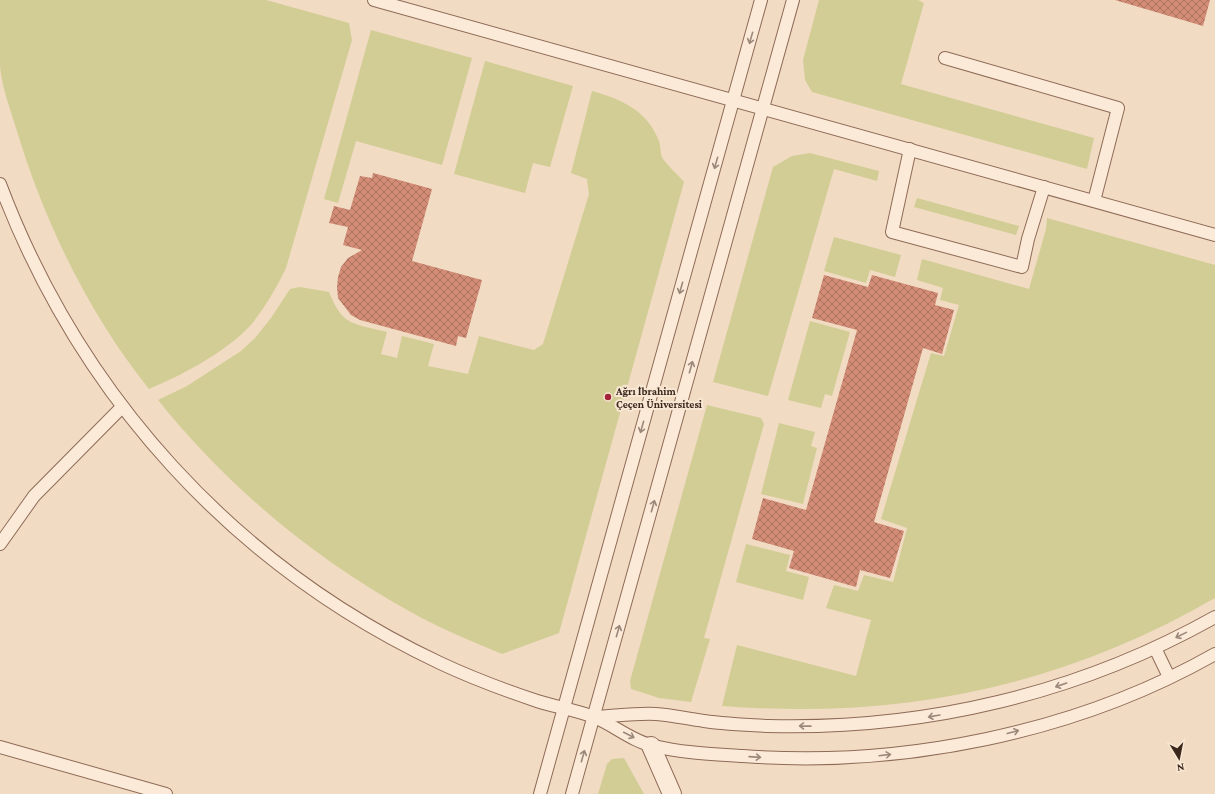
<svg xmlns="http://www.w3.org/2000/svg" width="1215" height="794" viewBox="0 0 1215 794" font-family="'Crimson Pro',serif">
<defs>
<pattern id="building-cross-hatch" width="8" height="8" patternUnits="userSpaceOnUse"><rect width="8" height="8" fill="#d38c76"/><path d="M0 0l8 8M0 8l8-8" fill="none" stroke="#ac7260"/></pattern>
</defs>
<rect width="100%" height="100%" fill="#f2dbc3"/>
<g fill="#d1cd95">
<path d="M0,0H266L349,23L352,40L286,268C277,287 261,315 246,330C220,355 182,375 149,389C88,313 44,221 16,128C10,109 2,87 0,67C0,45 0,22 0,0Z"/>
<polygon points="819,0 918,0 924,3 901,84 1094,138 1087,169 812,92 805,80 803,60"/>
<polygon points="371,30 472,58 442,165 356,141 338,203 324,199"/>
<polygon points="485,61 573,86 550,167 533,163 525,193 454,174"/>
<path d="M592,91C621,99 647,110 659,141C661,147 660,154 663,159C669,167 678,175 684,182L559,633L502,654C471,641 439,628 409,611C312,557 228,487 158,400L187,386L241,351L255,338L271,318L290,289L300,287L329,292C343,327 353,323 387,332L381,354L397,358L402,336L434,344L428,366L468,374L479,336L534,350L543,344L589,194L587,179L571,173Z"/>
<polygon points="810,153 879,171 877,181 834,169 768,396 713,382 773,167 792,156"/>
<polygon points="917,198 1019,226 1016,235 914,207"/>
<path d="M1047,218L1215,265V598C1061,687 899,720 722,706L737,645L856,676L871,620L826,608L834,585L858,591L864,575L893,582L907,528L881,519L931,353L944,356L959,305L940,300L943,288L917,280L922,259L1029,289L1046,229Z"/>
<polygon points="834,237 901,255 895,277 870,270 866,283 824,271"/>
<polygon points="810,321 850,332 832,396 825,394 821,408 788,400"/>
<polygon points="707,405 761,418 764,424 704,638 710,639 691,702 659,698 631,689 630,681"/>
<polygon points="779,423 815,432 811,446 817,448 803,504 761,494"/>
<polygon points="746,544 790,555 786,571 809,577 803,600 736,582"/>
<polygon points="624,758 644,794 598,794 607,764 612,759"/>
</g>
<g fill="url(#building-cross-hatch)">
<polygon points="1115,0 1210,0 1203,26"/>
<polygon points="373,173 432,189 412,261 482,280 466,338 458,336 456,346 360,320 351,315 338,298 337,287 338,277 341,267 348,258 362,250 343,245 348,227 329,223 334,206 350,210 360,176 372,178"/>
<polygon points="824,275 868,287 872,275 938,293 935,305 954,310 942,354 923,348 874,522 904,531 890,578 860,570 856,587 789,568 794,551 752,539 763,498 806,510 857,330 812,318"/>
</g>
<g fill="none" stroke-linecap="round" stroke-linejoin="round">
<g stroke="#8e6b58" stroke-width="14">
<g id="service">
<polyline points="374,0 1215,235"/>
<polyline points="945,58 1118,108 1094,201"/>
<polyline points="910,149 892,232 1022,267 1028,239 1044,187"/>
<path d="M0,184C80,396 234,566 440,663C472,678 504,690 537,701C556,707 576,710 594,717C614,725 633,742 654,746C683,753 713,754 743,756C901,768 1076,733 1215,654"/>
<polyline points="0,544 34,496 122,407"/>
<polyline points="1155,648 1169,677"/>
<path d="M595,717C615,716 636,713 656,714C672,715 688,719 704,721C725,724 747,725 768,726C924,730 1078,694 1215,617"/>
<polyline points="0,747 166,794"/>
<polyline points="540,794 761,0"/>
<polyline points="572,794 793,0"/>
</g>
</g>
<g stroke="#8e6b58" stroke-width="20">
<polyline id="pedestrian" points="651,746 672,794"/>
</g>
<use href="#service" stroke="#fbead7" stroke-width="12"/>
<use href="#pedestrian" stroke="#fbead7" stroke-width="18"/>
</g>
<defs><path id="oneway-shaft" d="M-6 0H5M1.5-3L5.5 0L1.5 3" fill="none" stroke-width="1.6" stroke-linecap="round" stroke-linejoin="round"/></defs>
<g stroke="#9c887a">
<use href="#oneway-shaft" transform="translate(751 38) rotate(106)"/>
<use href="#oneway-shaft" transform="translate(716 163) rotate(106)"/>
<use href="#oneway-shaft" transform="translate(681 288) rotate(106)"/>
<use href="#oneway-shaft" transform="translate(691 367) rotate(-74)"/>
<use href="#oneway-shaft" transform="translate(642 427) rotate(106)"/>
<use href="#oneway-shaft" transform="translate(653 506) rotate(-74)"/>
<use href="#oneway-shaft" transform="translate(618 631) rotate(-74)"/>
<use href="#oneway-shaft" transform="translate(1181 635) rotate(154)"/>
<use href="#oneway-shaft" transform="translate(1061 685) rotate(161)"/>
<use href="#oneway-shaft" transform="translate(934 716) rotate(170)"/>
<use href="#oneway-shaft" transform="translate(805 726) rotate(-179)"/>
<use href="#oneway-shaft" transform="translate(1013 732) rotate(-15)"/>
<use href="#oneway-shaft" transform="translate(629 735) rotate(27)"/>
<use href="#oneway-shaft" transform="translate(885 755) rotate(-7)"/>
<use href="#oneway-shaft" transform="translate(583 756) rotate(-74)"/>
<use href="#oneway-shaft" transform="translate(755 757) rotate(4)"/>
</g>
<circle fill="#a2233a" stroke="#f8e7d3" stroke-width="1.5" cx="608" cy="397" r="4"/>
<g text-anchor="middle" stroke-width="4" stroke-linejoin="round" paint-order="stroke">
<g font-size="11" font-weight="bold" fill="#3c271d" stroke="#f8e7d3" text-anchor="start">
<text x="616" y="395">Ağrı İbrahim<tspan x="616" dy="13">Çeçen Üniversitesi</tspan></text>
</g>
</g>
<g transform="translate(1179 758) rotate(170)" stroke="#f8e7d3" stroke-width="3" paint-order="stroke">
<path d="M0-3L7 15L0 10L-7 15Z" fill="#3c271d"/>
<text y="-6" font-size="11" font-weight="bold" text-anchor="middle" fill="#3c271d">N</text>
</g>
</svg>
